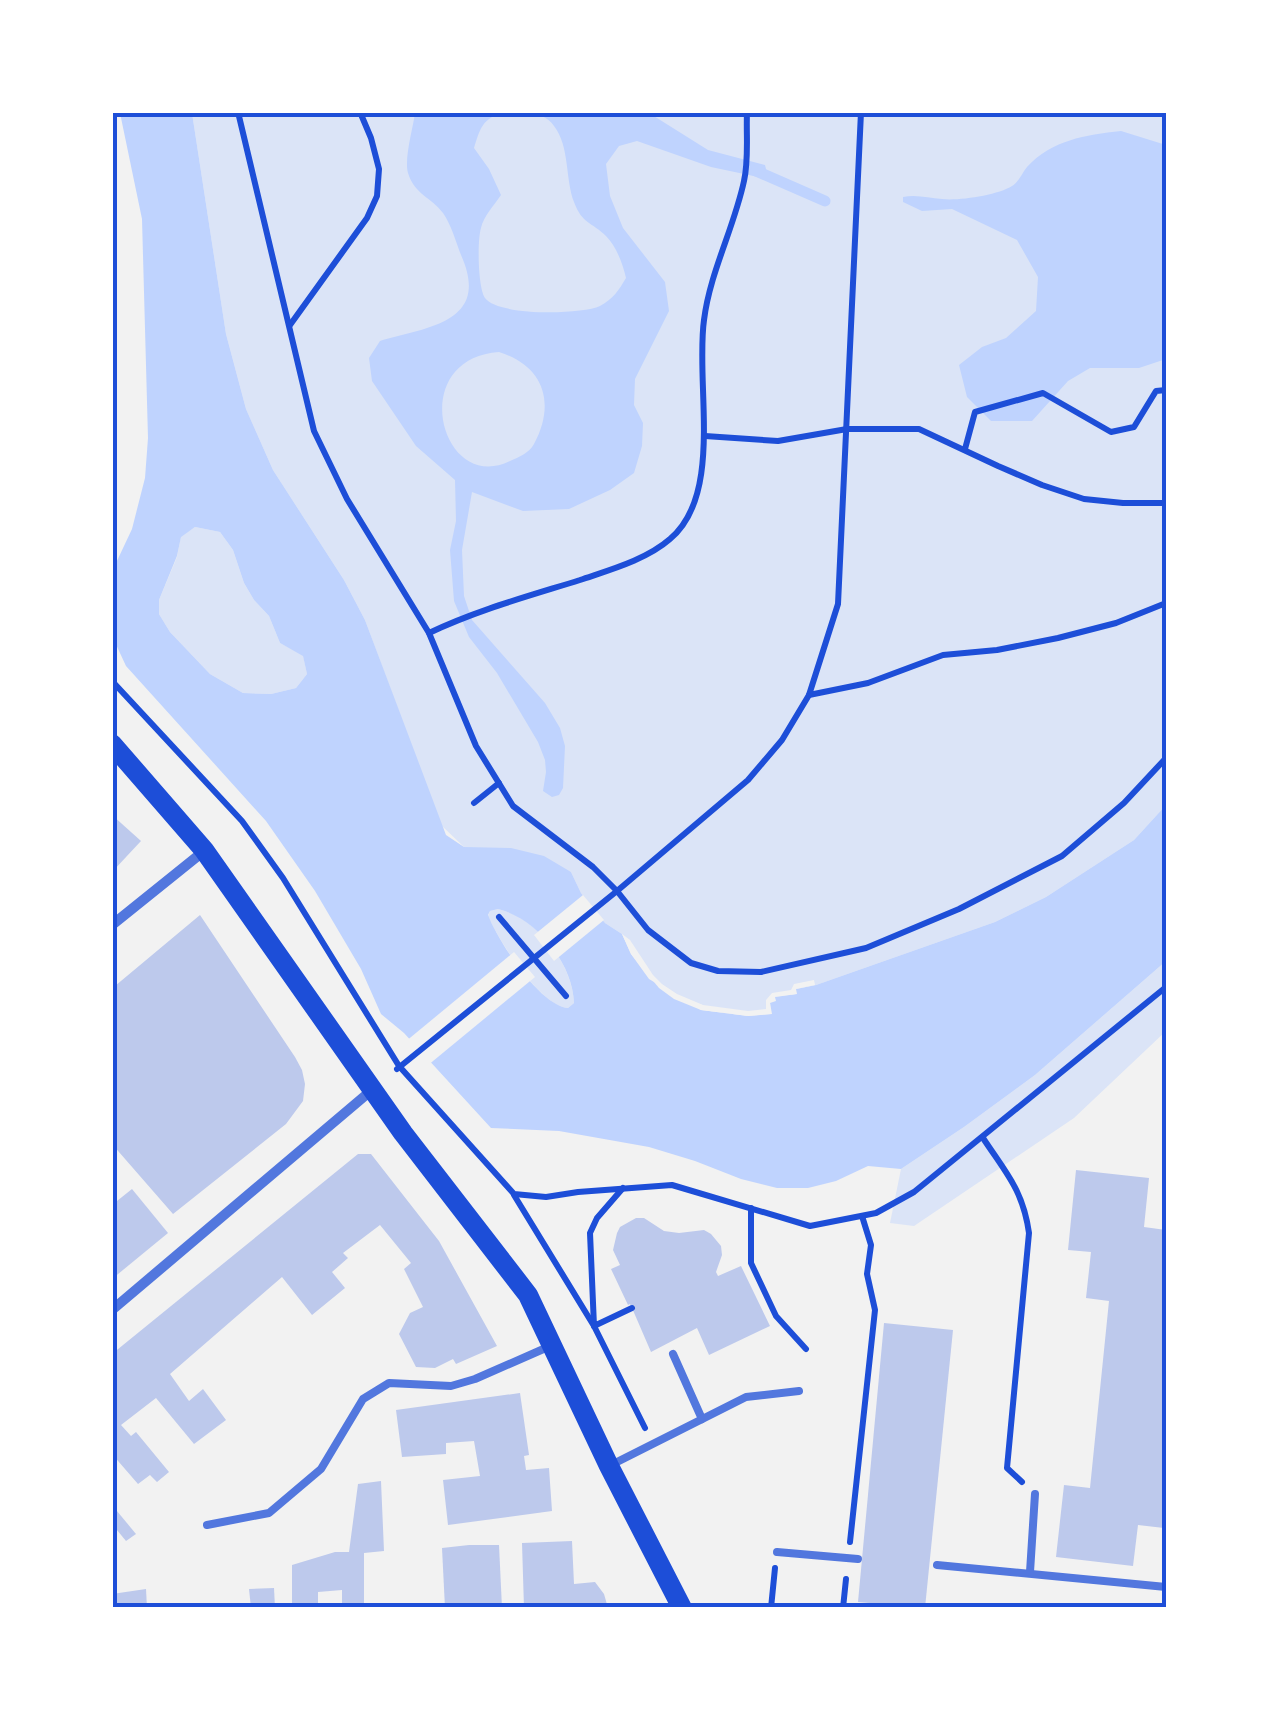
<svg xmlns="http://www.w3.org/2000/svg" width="1279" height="1720" viewBox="0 0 1279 1720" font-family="'Alegreya Sans',sans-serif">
<rect width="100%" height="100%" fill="#f2f2f2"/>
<g fill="#dbe4f7">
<polygon points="192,113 1166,113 1166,805 1134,840 1046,897 995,922 816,985 796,989 772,1014 725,1014 659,988 622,934 605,923 581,893 571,872 464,847 441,825 365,620 344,580 273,470 246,409 226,334"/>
<polygon points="195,527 220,532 233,550 244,583 254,600 269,616 280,643 303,655 307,674 296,688 271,694 243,693 210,674 170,632 159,614 159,600 177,557 181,536"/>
<path d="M498,909C537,918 572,963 574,1003L568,1008C540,1006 499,941 488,916L490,911Z"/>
<polygon points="1166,961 1166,1031 1074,1118 914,1226 890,1223 901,1169 964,1127 1035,1075"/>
</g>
<g fill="#bfd3fe" fill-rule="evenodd">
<path d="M120,113H192L226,334L246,409L273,470L344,580L365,620L446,835L464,847L511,848L544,856L571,872L581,893L605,923L622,934L631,954L649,979L701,1010L748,1016L771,1014L770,1002L774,997L796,994V989L816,985L995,922L1046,897L1134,840L1166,805V961L1035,1075L964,1127L901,1169L868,1166L836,1181L808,1188H777L741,1179L695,1161L649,1147L559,1131L491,1128L404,1033L381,1014L361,969L315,891L266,821L126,666L113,638V580L116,563L132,529L145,478L148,438L142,219ZM195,527L220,532L233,550L244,583L254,600L269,616L280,643L303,656L307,674L296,688L271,694L243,693L210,674L170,632L159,614V600L177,556L181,537ZM498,909C536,918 573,963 574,1003L568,1008C540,1006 498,941 488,915L490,911Z"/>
<path d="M415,113H502C482,119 480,129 474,148L489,169L501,195C495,204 483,217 481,228C477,241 478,288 485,298C498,316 580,315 600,306C613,299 619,290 626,278C623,264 616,246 606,236C592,222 582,224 574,202C565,178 570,147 554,126C547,116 538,114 527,113H649L708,150L765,165L768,177L763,178L711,167L637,141L619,146L606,164L610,196L623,228L665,282L669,311L635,379L634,405L643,423L642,446L634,473L610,490L569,509L523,511L472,492L462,550L464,596L472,620L545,703L560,728L565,746L563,788L559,795L552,797L543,791L546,772L545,760L538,742L497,673L469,637L454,601L450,550L456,521L455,480L416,446L372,381L369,358L380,341C429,327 491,322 461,255C456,242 451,224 443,213C431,197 415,195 408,173C404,159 413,128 415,113ZM499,352C544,366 556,403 534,444C529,453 519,457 510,461C441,495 405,359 499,352Z"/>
<path d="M1121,131L1166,145V359L1139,368H1090L1068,381L1032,421H991L967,397L959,365L982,347L1006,338L1036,311L1038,277L1017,240L952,209L922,211L903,202V197C916,194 929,198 942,199C959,201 998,195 1012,186C1019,182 1022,173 1027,167C1052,140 1085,135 1121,131Z"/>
</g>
<g fill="#f2f2f2">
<polygon points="583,895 604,920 554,961 534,935"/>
<polygon points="622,934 630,940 653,975 662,984 677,994 703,1005 748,1011 766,1009 766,1000 772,993 791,990 794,984 814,980 815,985 796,989 797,994 775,997 776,1001 770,1003 772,1014 748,1016 701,1010 674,999 659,988 631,954"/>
<polygon points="514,952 535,977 427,1066 405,1042"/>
</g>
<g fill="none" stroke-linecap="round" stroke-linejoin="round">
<polyline stroke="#bfd3fe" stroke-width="11" points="756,171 825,201"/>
</g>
<g fill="#bdc9ec">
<polygon points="112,815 141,841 112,872"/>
<polygon points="200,915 295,1057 302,1070 305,1084 303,1101 286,1124 173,1214 112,1144 112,983 115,986"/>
<polygon points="358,1154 371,1154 439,1241 497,1346 456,1364 453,1359 435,1368 416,1367 399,1334 410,1313 423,1307 404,1269 411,1263 380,1225 343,1253 348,1258 332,1272 345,1288 312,1315 282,1277 170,1374 189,1401 203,1389 226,1420 194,1444 156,1398 121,1425 131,1436 136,1432 169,1472 157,1482 150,1475 138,1484 112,1454 112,1436 115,1434 112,1432 112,1354"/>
<polygon points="1076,1170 1149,1178 1144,1227 1166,1230 1162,1277 1166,1278 1166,1502 1164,1528 1138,1525 1133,1566 1056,1557 1064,1485 1090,1488 1109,1301 1086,1298 1091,1252 1068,1250"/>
<polygon points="132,1189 168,1233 112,1279 112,1205"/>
<polygon points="636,1218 644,1218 664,1231 679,1233 704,1230 711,1234 721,1246 722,1255 716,1272 718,1276 741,1266 770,1326 709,1355 697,1328 651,1352 632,1308 630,1304 628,1305 611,1269 620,1265 613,1250 617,1233 620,1227"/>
<polygon points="884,1323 953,1330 925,1608 858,1602"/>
<polygon points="520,1393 529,1455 524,1456 526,1470 549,1468 552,1511 448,1525 443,1480 480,1476 474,1441 446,1443 446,1454 402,1457 396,1410"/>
<polygon points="381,1481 384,1551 364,1553 364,1608 342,1608 342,1590 318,1592 318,1608 292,1608 292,1565 335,1552 349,1552 358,1484"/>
<polygon points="112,1505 136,1534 126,1541 112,1524"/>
<polygon points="572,1541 574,1584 595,1582 604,1594 608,1608 524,1608 522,1543"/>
<polygon points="469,1545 499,1545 502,1608 445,1608 442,1548"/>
<polygon points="274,1588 275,1608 251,1608 249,1589"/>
<polygon points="146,1589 147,1608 112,1608 112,1594"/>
</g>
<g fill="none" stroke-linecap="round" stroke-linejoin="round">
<g stroke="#1d4ed8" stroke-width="6">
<polyline points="238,112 314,431 347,499 429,633 476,746 513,806 593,867 617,891 648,930 691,963 718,971 761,972 866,948 959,909 1062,856 1124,803 1166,758"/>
<polyline points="290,325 367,218 377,196 379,169 371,138 360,112"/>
<polyline points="705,436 778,441 847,429 919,429 998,466 1042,485 1084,499 1123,503 1166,503"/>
<polyline points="965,449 975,412 1043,393 1111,432 1134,427 1156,391 1166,390"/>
<path d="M429,633C477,610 529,596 580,580C609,570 646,560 670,539C724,494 695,383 704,320C710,272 734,228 744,181C749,160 746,134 747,112"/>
<polyline points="112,681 242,821 283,878 399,1066 514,1194 546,1197 578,1192 672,1185 810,1226 876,1213 914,1192 1166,987"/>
<polyline points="809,695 868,683 943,655 997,650 1058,638 1116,623 1166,603"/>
<polyline points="474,803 499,783"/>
<polyline points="499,917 566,996"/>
<polyline points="397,1069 617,891 748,780 782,740 809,695 838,604 861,112"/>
<path d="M983,1138C1006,1173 1023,1190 1029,1233L1007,1468L1022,1482"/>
<polyline points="623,1188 597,1218 590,1233 594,1326 632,1308"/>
<polyline points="514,1195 594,1326 645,1428"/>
<polyline points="751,1208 751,1263 776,1316 806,1349"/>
<polyline points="850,1542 875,1310 867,1274 871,1245 862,1216"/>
<polyline points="771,1608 775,1568"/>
<polyline points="843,1608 846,1579"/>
</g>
<g stroke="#5277de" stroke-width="8">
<polyline points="673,1354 702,1419"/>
<polyline points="611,1465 746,1397 799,1391"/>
<polyline points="207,1525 269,1513 321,1469 363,1399 389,1383 451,1386 475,1379 548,1347"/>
<polyline points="777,1552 858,1559"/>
<polyline points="937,1565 1166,1587"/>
<polyline points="1030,1572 1035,1494"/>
</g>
<g stroke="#5277de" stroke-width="10">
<polyline points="112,925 204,851"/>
<polyline points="112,1310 373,1089"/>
</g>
<polyline stroke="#1d4ed8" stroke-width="20" points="112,744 204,850 403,1133 528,1295 609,1466 682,1608"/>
</g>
<rect width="1279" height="1720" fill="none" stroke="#ffffff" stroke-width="230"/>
<rect x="115" y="115" width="1049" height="1490" fill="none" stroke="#1d4ed8" stroke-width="4"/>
</svg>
